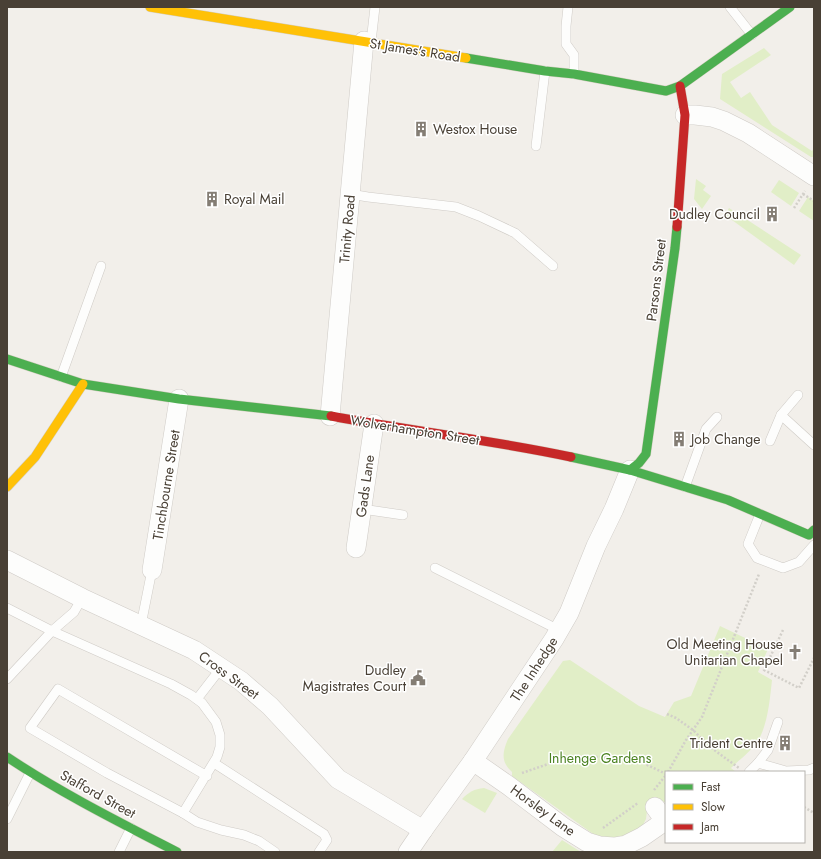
<svg xmlns="http://www.w3.org/2000/svg" width="821" height="859" viewBox="0 0 821 859" font-family="Jost,sans-serif">
<rect width="100%" height="100%" fill="#f2efea"/>
<g fill="#e1eec7">
<polygon points="764,48 771,55 730,82 741,98 750,92 772,125 812,151 814,148 814,157 811,157 720,99 722,74"/>
<polygon points="696,179 706,186 703,190 711,196 702,209 694,199"/>
<polygon points="779,180 799,193 791,206 771,192"/>
<polygon points="808,197 814,201 814,221 799,211"/>
<polygon points="729,208 801,255 794,265 725,215"/>
<path d="M720,626L768,649L758,672L772,680C770,698 768,723 759,739C753,750 740,759 731,768L736,772H666V803L658,799L645,806L647,811L646,819L642,827L618,839L596,836L512,776V772C501,762 502,753 508,739L563,661L570,660L639,706L665,717L674,702L691,696Z"/>
<path d="M484,788L497,793L485,813L462,799C469,792 474,789 484,788Z"/>
<polygon points="562,840 581,852 552,852"/>
</g>
<g fill="none" stroke-linecap="round" stroke-linejoin="round">
<g stroke="#cfcbc6" stroke-width="10">
<g id="lane">
<polyline points="568,7 566,26 566,44 574,55 574,74"/>
<polyline points="730,7 752,35"/>
<polyline points="371,42 375,7"/>
<polyline points="536,146 545,71"/>
<polyline points="350,194 368,197 456,207 479,216 515,233 553,266"/>
<polyline points="61,377 101,266"/>
<polyline points="781,415 814,445"/>
<polyline points="770,441 781,415 798,395"/>
<polyline points="685,487 706,429 717,417"/>
<polyline points="362,509 403,515"/>
<polyline points="760,514 748,544 757,558 783,568 799,562 814,545"/>
<polyline points="435,568 559,630"/>
<polyline points="7,608 52,631 171,684 191,695 202,703 216,722 220,735 220,747 217,757 183,813 107,773 30,728 58,689 207,776"/>
<polyline points="141,625 152,570"/>
<polyline points="7,679 52,631 74,612 82,598"/>
<polyline points="197,699 221,668"/>
<polyline points="214,763 324,834 327,840 319,852"/>
<polyline points="758,763 768,750 778,722"/>
<polyline points="749,772 758,763 786,771 809,770 814,768"/>
<polyline points="183,813 197,822 221,830 244,835 259,841 275,852"/>
<polyline points="7,819 30,773"/>
<polyline points="119,852 131,828"/>
</g>
</g>
<g stroke="#cfcbc6" stroke-width="20">
<g id="street">
<polyline points="685,115 695,115 712,117 724,121 748,133 814,176"/>
<polyline points="330,416 364,41"/>
<polyline points="356,548 374,424"/>
<polyline points="7,560 82,598 194,650 241,681 270,706 338,779 423,830"/>
<polyline points="152,570 179,399"/>
<polyline points="473,761 509,786 563,827 587,842 600,846 614,847 626,845 642,837 665,821 655,807"/>
<polyline points="408,852 423,830 473,761 554,639 569,613 596,546 614,509 630,470"/>
</g>
</g>
<g stroke="#d4cec1" stroke-width="10">
<g id="fast">
<polyline points="466,58 545,71 574,74 666,91 680,86 790,7"/>
<polyline points="7,359 83,384 179,399 331,416"/>
<polyline points="571,457 630,470 728,500 809,535 814,530"/>
<polyline points="630,470 639,463 646,454 675,248 677,227"/>
<path d="M7,757C61,793 119,822 177,852"/>
</g>
</g>
<g stroke="#d4cec1" stroke-width="10">
<g id="slow">
<polyline points="150,7 466,58"/>
<polyline points="7,487 35,457 83,384"/>
</g>
</g>
<g stroke="#d4cec1" stroke-width="10">
<g id="jam">
<polyline points="677,227 685,115 680,86"/>
<path d="M331,416C411,431 492,440 571,457"/>
</g>
</g>
<g stroke="#d2cfc9" stroke-width="2.5" stroke-dasharray="2 2" stroke-linecap="butt">
<polyline points="803,194 814,201"/>
<polyline points="794,208 805,191"/>
<polyline points="783,630 764,670 799,688 814,658"/>
<polyline points="667,714 676,718 693,730 710,747 739,768"/>
<polyline points="668,772 686,740 702,717 759,574"/>
<polyline points="522,773 554,762 581,757 611,757 639,761 666,774"/>
<polyline points="654,790 666,775"/>
<polyline points="804,807 814,813"/>
<polyline points="603,828 638,803"/>
</g>
<use href="#lane" stroke="#fdfdfc" stroke-width="9"/>
<use href="#street" stroke="#fdfdfc" stroke-width="19"/>
<use href="#fast" stroke="#4caf50" stroke-width="9"/>
<use href="#slow" stroke="#ffc107" stroke-width="9"/>
<use href="#jam" stroke="#c62828" stroke-width="9"/>
</g>
<defs>
<g id="building-bare" transform="scale(1.2)"><path d="M-4-6H4V6H1V3H-1V6H-4ZM-2.5-4.3h1.7v1.8h-1.7ZM.8-4.3h1.7v1.8H.8ZM-2.5-1h1.7V.8h-1.7ZM.8-1h1.7V.8H.8Z" fill="#847d74" stroke="#fff" stroke-width="2.5" paint-order="stroke"/></g>
<g id="church-bare" transform="scale(1.2)"><path d="M-1.2-6h2.4v3.5h3.3v2.4h-3.3V6h-2.4V-.1h-3.3v-2.4h3.3Z" fill="#847d74" stroke="#fff" stroke-width="2.5" paint-order="stroke"/></g>
<g id="civic-bare" transform="scale(1.2)"><path d="M-.6-6.5H3V-4.5H.6V-3L4-1V1h2V6H-6V1h2V-1L-.6-3ZM-1.2 2.5V6h2.4V2.5Z" fill="#847d74" stroke="#fff" stroke-width="2.5" paint-order="stroke"/></g>
</defs>
<g fill-rule="evenodd">
<use href="#building-bare" x="421" y="129"/>
<use href="#building-bare" x="212" y="199"/>
<use href="#building-bare" x="772" y="214"/>
<use href="#building-bare" x="679" y="439"/>
<use href="#church-bare" x="795" y="652"/>
<use href="#civic-bare" x="418" y="678"/>
<use href="#building-bare" x="785" y="743"/>
</g>
<g text-anchor="middle" stroke-width="3" stroke-linejoin="round" paint-order="stroke">
<g font-size="14" fill="#494035" stroke="#fff">
<text transform="translate(415 50) rotate(9)" y="5">St James's Road</text>
<text transform="translate(347 229) rotate(-85)" y="5">Trinity Road</text>
<text transform="translate(656 280) rotate(-83)" y="5">Parsons Street</text>
<text transform="translate(415 430) rotate(9)" y="5">Wolverhampton Street</text>
<text transform="translate(166 485) rotate(-81)" y="5">Tinchbourne Street</text>
<text transform="translate(365 486) rotate(-82)" y="5">Gads Lane</text>
<text transform="translate(534 669) rotate(-57)" y="5">The Inhedge</text>
<text transform="translate(229 675) rotate(36)" y="5">Cross Street</text>
<text transform="translate(98 794) rotate(29)" y="5">Stafford Street</text>
<text transform="translate(543 810) rotate(36)" y="5">Horsley Lane</text>
</g>
<g font-size="14" fill="#494035" stroke="#fff" text-anchor="end">
<text x="433" y="134" text-anchor="start">Westox House</text>
<text x="224" y="204" text-anchor="start">Royal Mail</text>
<text x="760" y="219">Dudley Council</text>
<text x="691" y="444" text-anchor="start">Job Change</text>
<text x="783" y="649">Old Meeting House<tspan x="783" dy="16">Unitarian Chapel</tspan></text>
<text x="406" y="675">Dudley<tspan x="406" dy="16">Magistrates Court</tspan></text>
<text x="773" y="748">Trident Centre</text>
</g>
<g font-size="14" fill="#4a8220" stroke="#fff">
<text x="600" y="763">Inhenge Gardens</text>
</g>
</g>
<rect width="821" height="859" fill="none" stroke="#494035" stroke-width="16"/>
<rect x="665" y="771" width="140" height="72" fill="#ffffff" stroke="#b6b3ae"/>
<rect x="673" y="784" width="20" height="6" fill="#4caf50" stroke="#b6b3ae"/>
<text x="701" y="791" font-size="12" fill="#494035">Fast</text>
<rect x="673" y="804" width="20" height="6" fill="#ffc107" stroke="#b6b3ae"/>
<text x="701" y="811" font-size="12" fill="#494035">Slow</text>
<rect x="673" y="824" width="20" height="6" fill="#c62828" stroke="#b6b3ae"/>
<text x="701" y="831" font-size="12" fill="#494035">Jam</text>
</svg>
